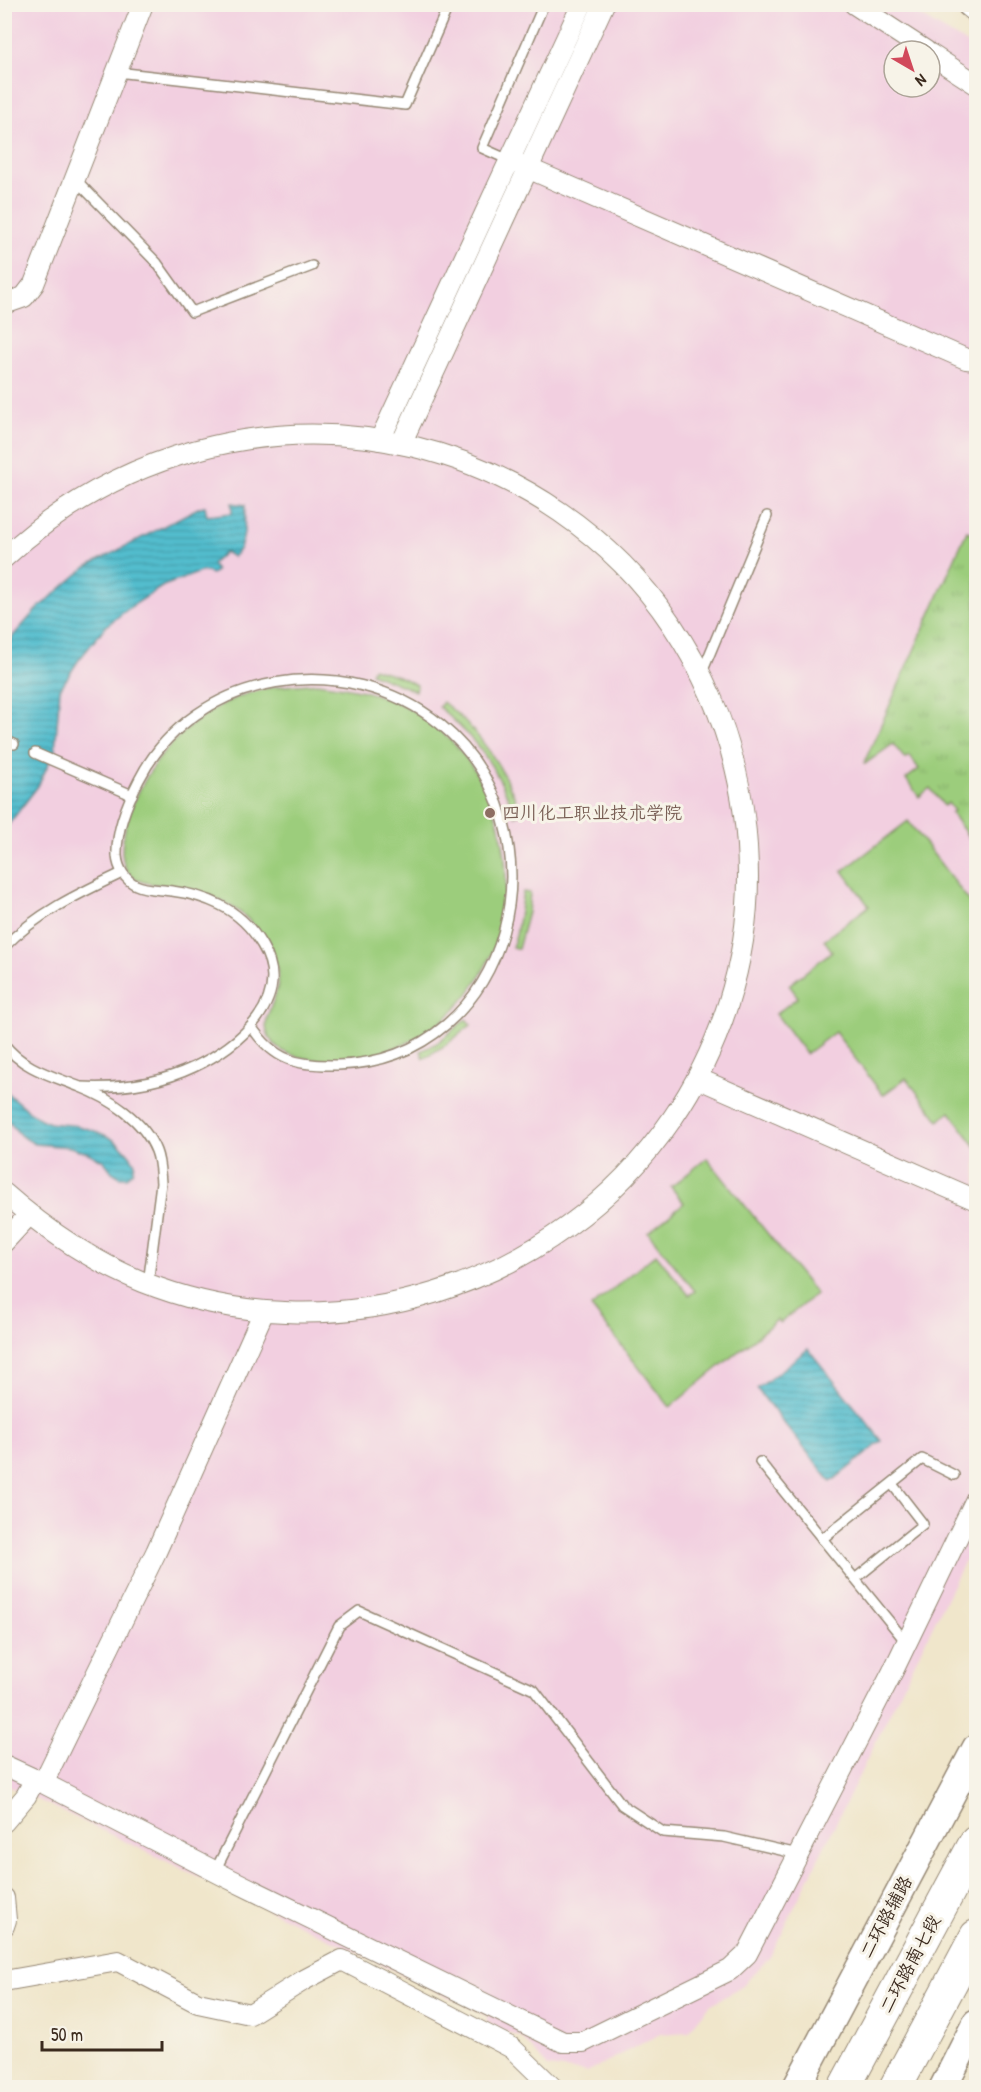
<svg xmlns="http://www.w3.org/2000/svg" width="981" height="2092" viewBox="0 0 981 2092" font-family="'Patrick Hand','LXGW WenKai TC',sans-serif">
<defs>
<pattern id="park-tufts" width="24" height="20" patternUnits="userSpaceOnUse" patternTransform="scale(1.5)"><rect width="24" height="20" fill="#9ccd7c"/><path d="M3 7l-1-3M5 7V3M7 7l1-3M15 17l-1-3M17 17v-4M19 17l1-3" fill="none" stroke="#87b06b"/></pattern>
<pattern id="water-rules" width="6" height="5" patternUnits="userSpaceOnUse" patternTransform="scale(1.5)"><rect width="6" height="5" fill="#52bdce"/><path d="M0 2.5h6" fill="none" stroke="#459aa7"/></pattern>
</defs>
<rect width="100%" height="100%" fill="#f7f3e8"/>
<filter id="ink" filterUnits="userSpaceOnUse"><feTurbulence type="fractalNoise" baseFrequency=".0167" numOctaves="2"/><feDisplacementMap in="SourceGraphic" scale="12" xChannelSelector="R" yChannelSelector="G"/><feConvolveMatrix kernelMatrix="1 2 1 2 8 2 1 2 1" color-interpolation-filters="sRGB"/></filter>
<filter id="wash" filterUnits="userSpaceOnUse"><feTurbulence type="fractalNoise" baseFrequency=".008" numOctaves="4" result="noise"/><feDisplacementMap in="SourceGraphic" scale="24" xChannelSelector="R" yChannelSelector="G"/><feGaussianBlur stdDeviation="1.35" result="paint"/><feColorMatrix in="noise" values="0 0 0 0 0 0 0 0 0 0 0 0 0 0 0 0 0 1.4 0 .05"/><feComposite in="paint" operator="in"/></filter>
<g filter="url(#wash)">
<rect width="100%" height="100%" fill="#f0e6cb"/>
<path fill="#f2cfe0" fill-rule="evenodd" d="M900,4L976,49V1538L770,1957L740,1988L710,2005L688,2032L660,2034L587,2072L548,2067L521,2037L498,2029L486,2021L488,2016L344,1946L5,1784L4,5ZM894,51H930V87H894Z"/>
<g fill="#9ccd7c" stroke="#6c7c4d" stroke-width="1.5">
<polygon points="373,668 398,676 417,685 415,691 371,673"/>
<path d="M317,683C355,688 389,694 421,716C547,800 532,1009 380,1053C351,1061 318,1064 289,1054C281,1051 275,1046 270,1039C258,1019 278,1002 278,981C278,944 247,911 215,898C204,893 192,889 180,887C166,884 150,886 138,880C108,867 128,813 139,791C165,739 215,696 275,687C289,685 303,685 317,683Z"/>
<path d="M443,702C481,732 504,768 521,813L515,816C499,769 476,739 439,707Z"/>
<polygon points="908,821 976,910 976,1147 950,1112 939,1121 906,1078 883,1095 835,1032 806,1054 776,1014 798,997 789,985 832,951 824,940 869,906 843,871"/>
<polygon points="523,892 530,893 528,912 518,949 512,947 516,936"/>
<polygon points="466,1019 471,1025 446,1045 424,1058 421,1051 437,1043"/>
<polygon points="707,1158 816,1294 780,1323 777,1320 670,1407 591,1307 656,1254 689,1295 695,1291 648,1232 684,1203 671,1187"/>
</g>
<polygon fill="url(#park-tufts)" stroke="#6c7c4d" stroke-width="1.5" points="967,531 976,535 976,847 951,813 954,811 948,803 944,806 930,788 919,797 906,779 919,769 910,756 905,759 893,744 865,764 864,763"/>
<g fill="url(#water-rules)" stroke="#467476" stroke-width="1.5">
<path d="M232,503L245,505C244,522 247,545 233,557L225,552L212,564L216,571L212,574L203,571L163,586L132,606L106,626L78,661L60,689L55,750L38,786L5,829L4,651L13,636L36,610L86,567L200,507L205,506L207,516L232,513Z"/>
<path d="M4,1090C18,1102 32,1117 50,1123C59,1125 69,1124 78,1126C105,1133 121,1140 135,1163L133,1172L127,1177H120L112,1172L104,1161L88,1153L70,1147L35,1144L21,1136L5,1117Z"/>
<polygon points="808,1349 882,1441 831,1482 757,1389"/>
</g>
</g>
<g filter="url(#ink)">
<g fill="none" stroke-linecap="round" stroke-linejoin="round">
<g stroke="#968874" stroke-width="12">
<g id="service">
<polyline points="117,72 405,105 449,4"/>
<polyline points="509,160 482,148 544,4"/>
<polyline points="75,179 157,263 192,312 312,266"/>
<polyline points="701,675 767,516"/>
<polyline points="4,740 14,744"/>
<polyline points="35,753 132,795"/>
<path d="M4,947C37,913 80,893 122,873"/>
<path d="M4,1044C23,1069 53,1076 80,1087C109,1098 144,1120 156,1151C160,1161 160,1172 161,1183L148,1284"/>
<path d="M81,1087C120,1089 158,1084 194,1067C239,1046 295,999 262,945C252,928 238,914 220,905C206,898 188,893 172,891C160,889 146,890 136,885C125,880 118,868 117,856C116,830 127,803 139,780C195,670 347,649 440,724C569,829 514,1060 338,1065C297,1066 274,1061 251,1026"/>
<polyline points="760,1462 906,1642"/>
<polyline points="822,1539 922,1459 954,1475"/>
<polyline points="855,1579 923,1524 892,1484"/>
<polyline points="215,1871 339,1626 359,1611 534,1690 622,1805 663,1832 724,1837 798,1854"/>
</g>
</g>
<g stroke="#968874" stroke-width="22">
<g id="minor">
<polyline points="854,4 926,51"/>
<polyline points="930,54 976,84"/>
<polyline points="509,160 966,359 976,360"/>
<polyline points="4,304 24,297 34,284 143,4"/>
<polyline points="380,440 582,4"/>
<polyline points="401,444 604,4"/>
<path d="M4,558C114,455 268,411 415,447C518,472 613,536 672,625C722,700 748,786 748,877C748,963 720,1049 672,1119C557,1288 333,1358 143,1282C91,1261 46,1230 4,1193"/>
<polyline points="697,1078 976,1200"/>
<polyline points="4,1242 29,1215"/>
<polyline points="4,1765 43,1783 228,1878 563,2042 583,2042 730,1970 747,1954 893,1671 976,1499"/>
<polyline points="43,1783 156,1552 264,1311"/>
<polyline points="4,1822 26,1796 35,1779"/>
<polyline points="4,1898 6,1920 4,1926"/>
<polyline points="4,1981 118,1961 198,2003 250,2014 304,1980 342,1960 512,2048 553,2088"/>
</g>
</g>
<g stroke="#968874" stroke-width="30">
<g id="secondary">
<polyline points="971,4 976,8"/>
<polyline points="796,2088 976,1748"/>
<polyline points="943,2088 976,2023"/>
</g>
</g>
<g stroke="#968874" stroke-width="34">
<g id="trunk">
<polyline points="844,2088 976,1841"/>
<polyline points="895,2088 976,1936"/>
</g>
</g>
<use href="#service" stroke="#fff" stroke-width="9"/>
<use href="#minor" stroke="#fff" stroke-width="20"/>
<use href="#secondary" stroke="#fff" stroke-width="27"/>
<use href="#trunk" stroke="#fff" stroke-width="32"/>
</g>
</g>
<circle fill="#8d6e63" stroke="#f7f3e8" stroke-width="2" cx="490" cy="813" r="6"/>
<g text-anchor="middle" stroke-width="6" stroke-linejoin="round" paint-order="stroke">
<g font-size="18" fill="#785e54" stroke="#f7f3e8" text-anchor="start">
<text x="502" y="819">四川化工职业技术学院</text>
</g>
<g font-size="18" fill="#3b2a1e" stroke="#f7f3e8">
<text transform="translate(886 1917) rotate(-62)" y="6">二环路辅路</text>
<text transform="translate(910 1964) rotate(-62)" y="6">二环路南七段</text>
</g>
</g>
<rect width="981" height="2092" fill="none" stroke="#f7f3e8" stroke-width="24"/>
<g transform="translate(912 69) rotate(141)"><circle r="28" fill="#f7f3e8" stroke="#aca397" stroke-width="1.5"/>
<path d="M0-4.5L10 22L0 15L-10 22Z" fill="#d1495b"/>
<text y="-9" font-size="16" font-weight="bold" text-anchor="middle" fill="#3b2a1e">N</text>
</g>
<path d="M42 2041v9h120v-9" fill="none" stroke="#3b2a1e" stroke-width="3"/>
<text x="51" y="2041" font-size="18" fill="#3b2a1e" stroke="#f7f3e8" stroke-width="4.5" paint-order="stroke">50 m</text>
</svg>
